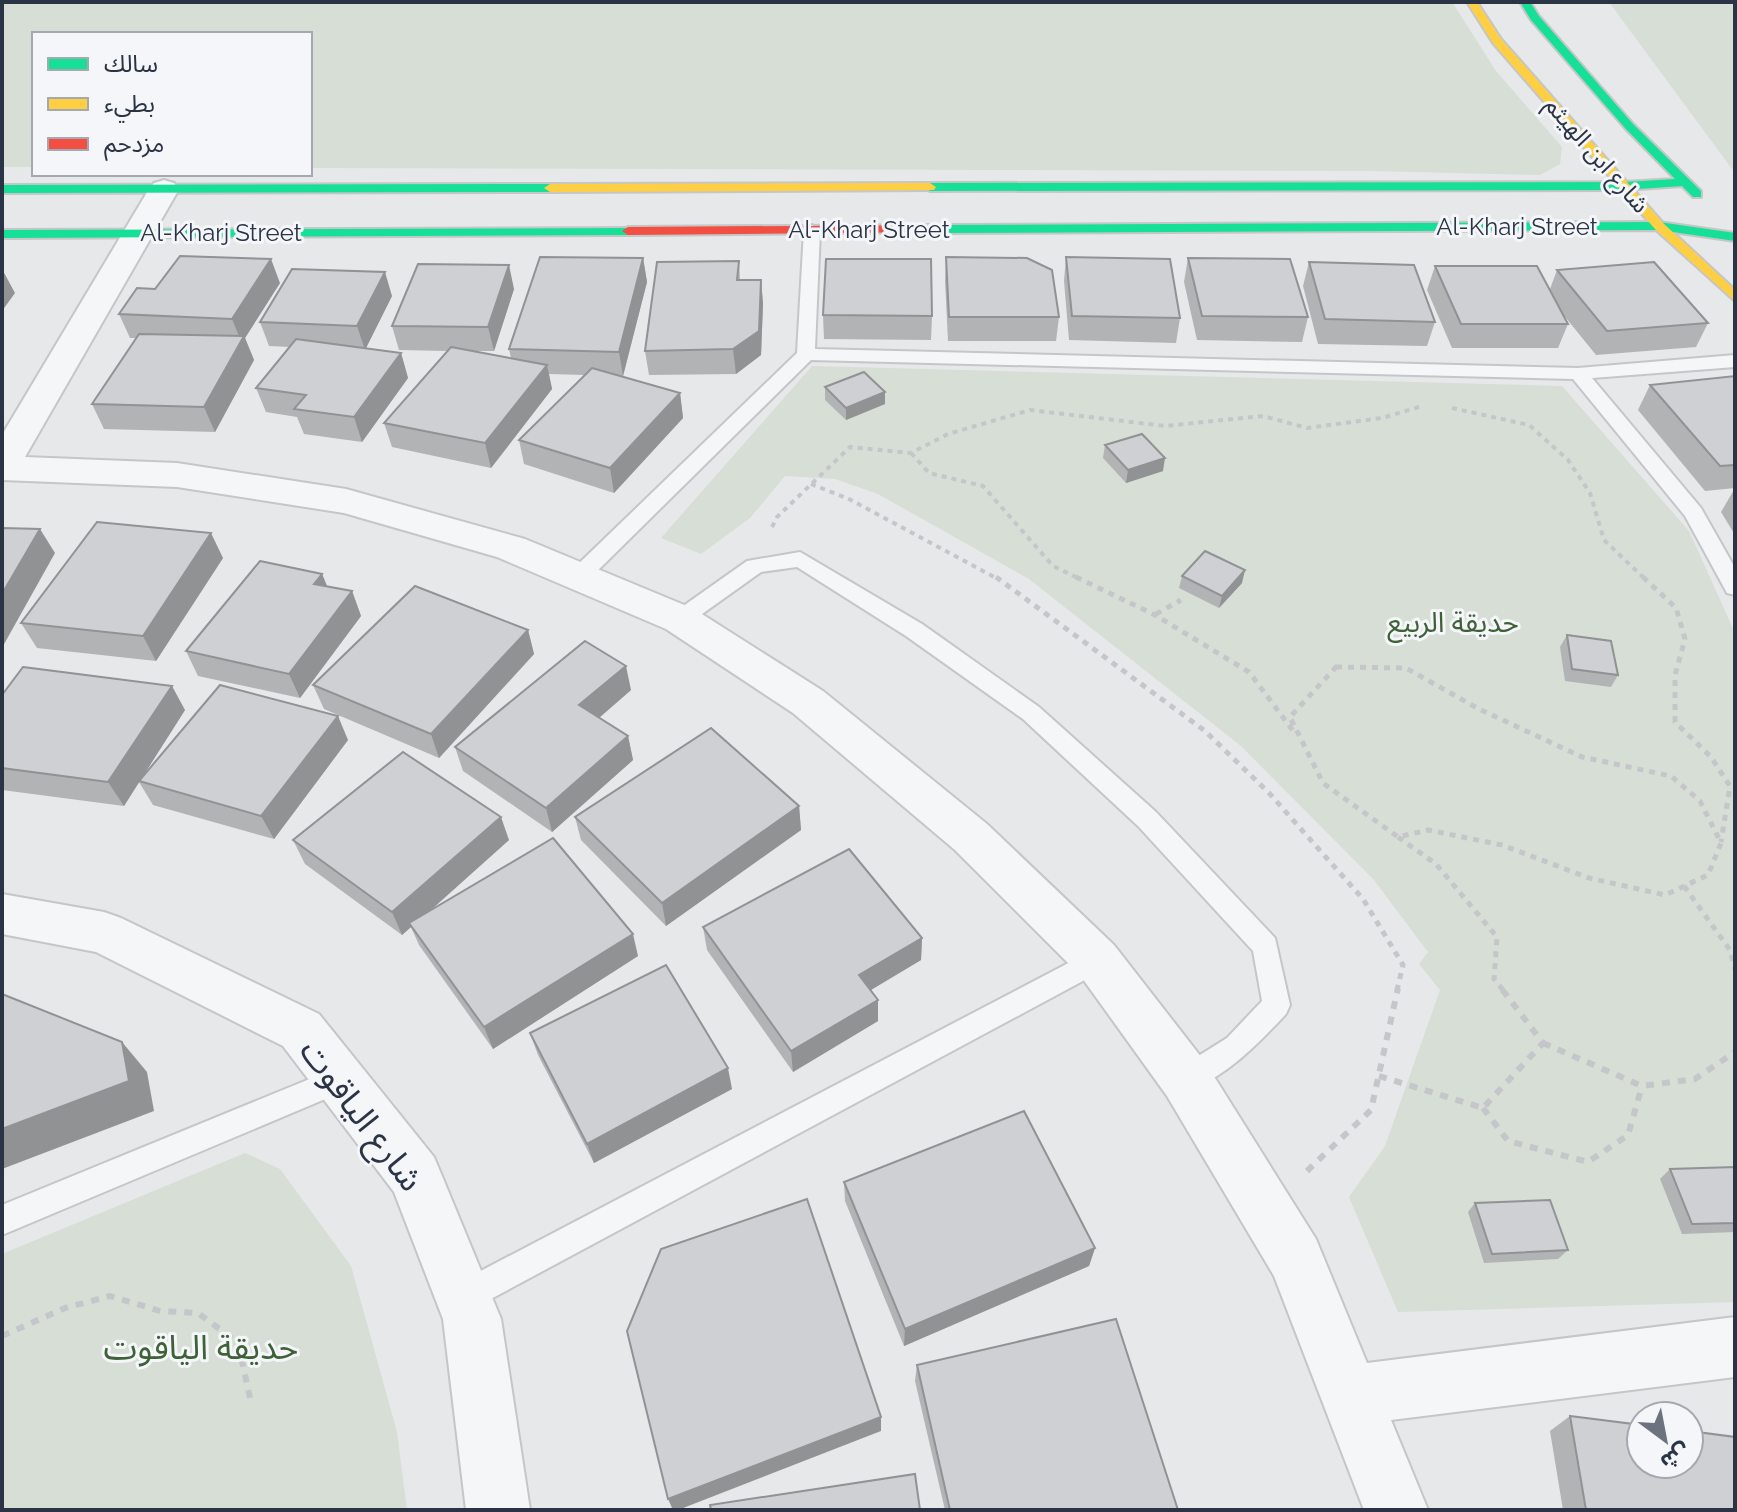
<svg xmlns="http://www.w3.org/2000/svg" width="1737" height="1512" viewBox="0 0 1737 1512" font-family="Raleway,'Noto Sans Arabic',sans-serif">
<rect width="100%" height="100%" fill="#e6e8ea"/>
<g fill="#d6ded6">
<polygon points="2,2 1452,2 1496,71 1562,147 1560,164 1540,175 1373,171 310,168 310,34 34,34 34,167 2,167"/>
<polygon points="1609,2 1735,2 1735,173"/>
<polygon points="812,366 1562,386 1689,531 1735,633 1735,1302 1398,1312 1349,1197 1385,1146 1440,990 1419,964 1428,952 1374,880 1241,746 1029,579 878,494 835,479 785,476 750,518 701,554 661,538"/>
<polygon points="245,1153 280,1169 351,1266 397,1432 407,1510 2,1510 2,1254"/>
</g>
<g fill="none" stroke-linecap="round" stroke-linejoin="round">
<g stroke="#c4c6c8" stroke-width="4">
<g id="lane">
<polygon points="812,225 820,230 815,349 1578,368 1735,355 1735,367 1592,378 1701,508 1735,568 1735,595 1727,593 1685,516 1573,379 811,360 586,582 570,582 567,577 570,572 797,353 804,230"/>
<path d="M800,552L922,624L1039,707L1156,812L1275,938L1290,1005L1286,1014C1257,1045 1227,1076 1186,1092L1176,1088L1172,1079L1176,1070L1227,1038L1262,1001L1253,951L1138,826L1023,719L906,636L797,567L761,572L688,624H672L669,619L672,614L747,561Z"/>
<polygon points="1097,948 1107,952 1110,960 1107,968 474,1308 463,1313 452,1308 447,1297 452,1286"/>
<polygon points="339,1067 349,1071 353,1080 349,1089 2,1235 2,1205"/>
</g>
</g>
<g stroke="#c4c6c8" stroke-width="4">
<g id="street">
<polygon points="164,180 174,183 179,189 25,457 177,463 346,489 525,539 694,609 823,691 987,824 1114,945 1205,1062 1316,1239 1367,1363 1735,1317 1735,1377 1391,1420 1428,1510 1364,1510 1274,1276 1167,1096 1080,975 955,850 793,713 666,629 497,557 344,513 177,487 2,480 2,435 149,189 154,183"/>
<polygon points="2,894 104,912 121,918 319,1014 434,1157 442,1176 501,1319 530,1510 466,1510 443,1319 394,1192 283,1046 96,952 2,934"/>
</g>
</g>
<g stroke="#c4c6c8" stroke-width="4">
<g id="fast">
<polygon points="1520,2 1530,2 1539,16 1633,124 1701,191 1701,197 1693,197 1682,186 1624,190 930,191 924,187 930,183 1624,182 1675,179 1625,128 1531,20"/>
<polygon points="2,185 550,184 556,188 550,192 2,193"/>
<polygon points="1659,222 1735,233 1735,241 1659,230 937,233 931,229 937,225"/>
<polygon points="632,228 632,234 628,235 2,238 2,230"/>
</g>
</g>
<g stroke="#c4c6c8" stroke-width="4">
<g id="slow">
<polygon points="1467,2 1477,2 1501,39 1663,223 1735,290 1735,301 1655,229 1493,43"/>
<polygon points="930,183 936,187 934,190 550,192 544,188 550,184"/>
</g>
</g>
<g stroke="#c4c6c8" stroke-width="4">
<polygon id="jam" points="937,225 943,229 941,232 628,235 622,231 628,227"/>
</g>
<g stroke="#c5c6ca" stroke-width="4" stroke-dasharray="5 5" stroke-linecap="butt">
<polyline points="1452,408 1529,425 1568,460 1590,493 1604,540 1645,579"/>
<polyline points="911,453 929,473 983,486 1053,566 1080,579"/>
<polyline points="811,484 849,499 998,579"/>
<polyline points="772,527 777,517 850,447 911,453 948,434 1030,410 1165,426 1263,416 1307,428 1382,418 1419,407"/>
</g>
<g stroke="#c5c6ca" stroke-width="5" stroke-dasharray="6 6" stroke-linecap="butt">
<polyline points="996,577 1205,731 1269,793 1363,899 1403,965 1397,990"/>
<polyline points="1076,577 1155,615 1249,672 1294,732"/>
<polyline points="1643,577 1676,608 1685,639 1675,675 1675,722 1711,757 1730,786 1721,842"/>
<polyline points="1156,614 1181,600"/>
<polygon points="1336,667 1406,668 1477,708 1582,757 1671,776 1700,801 1721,843 1708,875 1665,895 1589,878 1502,845 1428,830 1398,837 1323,783 1290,717"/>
<polyline points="1398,837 1436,864 1497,937 1494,979 1503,990"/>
<polyline points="1684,886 1730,950 1735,969"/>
</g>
<g stroke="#c5c6ca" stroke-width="6" stroke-dasharray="8 8" stroke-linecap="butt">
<polyline points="1543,1043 1642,1086 1695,1079 1735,1052"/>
<polyline points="1379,1076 1483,1108 1543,1043 1501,988"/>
<polyline points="1483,1108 1508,1141 1588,1162 1628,1135 1642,1086"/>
<polyline points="1307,1171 1371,1110 1398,988"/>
<polyline points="2,1336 65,1308 110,1296 160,1311 198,1313 238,1343 250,1398"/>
</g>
<use href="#lane" fill="#f5f6f7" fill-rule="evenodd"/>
<use href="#street" fill="#f5f6f7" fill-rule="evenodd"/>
<use href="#fast" fill="#16e098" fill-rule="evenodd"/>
<use href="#slow" fill="#ffcf43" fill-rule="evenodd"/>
<use href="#jam" fill="#f24e42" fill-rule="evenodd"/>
</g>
<g fill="#b1b3b5">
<polygon points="946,257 1059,317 1056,341 948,341 945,281"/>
<polygon points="1066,257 1180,318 1176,343 1069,340 1064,281"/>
<polygon points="643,258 647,282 623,376 620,376 680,393 683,418 614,493 524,464 519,440 584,375 549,374 552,389 491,468 392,447 384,423 448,351 399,350 392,326 514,289 494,351 474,351 511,358 509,349"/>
<polygon points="1188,258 1308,317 1302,342 1197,340 1184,282"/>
<polygon points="739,261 740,280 761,280 763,304 761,355 736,374 649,375 645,351"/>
<polygon points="1309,262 1435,322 1427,346 1318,344 1303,286"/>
<polygon points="1435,266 1550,289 1557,270 1708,323 1696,347 1596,355 1562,313 1568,324 1558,348 1452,348 1427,290"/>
<polygon points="280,283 245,338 254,360 215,432 104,429 92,404 136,338 130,338 119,314 155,289"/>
<polygon points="392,296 366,348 401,353 408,378 362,442 304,434 297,417 266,412 256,388 290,347 269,346 260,322"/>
<polygon points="823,315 932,316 931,340 824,339"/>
<polygon points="1735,376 1735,488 1705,491 1638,410 1650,385"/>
<polygon points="825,387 885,392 885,404 846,420 825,400"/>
<polygon points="1105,445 1163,471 1126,483 1103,458"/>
<polygon points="1735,488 1735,535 1721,512"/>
<polygon points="223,558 156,661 37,648 21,623"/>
<polygon points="322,574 327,586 352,591 361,616 300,698 198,676 186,651"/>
<polygon points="1182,576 1242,583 1219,608 1179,588"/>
<polygon points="528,630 534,654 439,758 324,709 313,685"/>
<polygon points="1567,635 1618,675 1611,687 1565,681 1560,647"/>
<polygon points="631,690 599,718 628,736 633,760 552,832 463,771 455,747"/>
<polygon points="2,695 185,710 143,776 348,740 274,839 153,805 139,782 124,806 2,790"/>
<polygon points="799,806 801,830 666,926 581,840 575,817"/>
<polygon points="293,840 509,840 430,910 638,956 493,1049 419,945 411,927 402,935 305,864"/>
<polygon points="703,927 922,938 921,960 871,990 878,1021 793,1072 707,950"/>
<polygon points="530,1033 732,1089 594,1163 538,1055"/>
<polygon points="1735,1167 1735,1232 1682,1234 1660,1179 1670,1169"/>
<polygon points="844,1182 1095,1248 1089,1266 904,1346 845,1201"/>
<polygon points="1475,1203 1568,1250 1558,1259 1484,1263 1468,1212"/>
<polygon points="917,1365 1178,1510 945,1510 915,1381"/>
<polygon points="1570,1416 1735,1510 1563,1510 1550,1431"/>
</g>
<g fill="#909294">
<polygon points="643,258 647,282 623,376 619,352"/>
<polygon points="271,259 280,283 245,338 254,360 215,432 204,407 241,341 232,319"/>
<polygon points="509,265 514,289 494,351 488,327"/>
<polygon points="2,269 15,293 2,311"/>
<polygon points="385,272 392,296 365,350 357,326"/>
<polygon points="761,280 763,304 761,355 736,374 733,349"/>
<polygon points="401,353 408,378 362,442 354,417"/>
<polygon points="547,365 552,389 491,468 485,443"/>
<polygon points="885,392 885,404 846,420 846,408"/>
<polygon points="680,393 683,418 614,493 610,468"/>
<polygon points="1165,458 1163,471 1126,483 1128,470"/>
<polygon points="40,529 55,553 3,646 2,594"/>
<polygon points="211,533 223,558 156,661 143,636"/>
<polygon points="1245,570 1242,583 1219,608 1222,596"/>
<polygon points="322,574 332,598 314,584"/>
<polygon points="352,591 361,616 300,698 289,674"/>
<polygon points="528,630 534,654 439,758 431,734"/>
<polygon points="626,666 631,690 585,730 579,705"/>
<polygon points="172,686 185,710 124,806 108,782"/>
<polygon points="338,716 348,740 274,839 261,816"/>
<polygon points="628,736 633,760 552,832 546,808"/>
<polygon points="799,806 801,830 666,926 662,903"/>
<polygon points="501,817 509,840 412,927 409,923 411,927 402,935 392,912"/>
<polygon points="633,934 638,956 493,1049 484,1027"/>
<polygon points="922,938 921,960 859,997 859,975"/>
<polygon points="878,1000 878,1021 793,1072 791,1051"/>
<polygon points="122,1042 147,1072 154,1111 2,1169 2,1129"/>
<polygon points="728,1068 732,1089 594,1163 587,1144"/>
<polygon points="1095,1248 1089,1266 904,1346 905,1329"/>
<polygon points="881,1417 881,1431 678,1510 673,1510 668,1499"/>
</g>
<g fill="#ced0d3" stroke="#909294" stroke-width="2">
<polygon points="180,256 271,259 232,319 119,314 137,288 155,289"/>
<polygon points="540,257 643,258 619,352 509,349"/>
<polygon points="946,257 1027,258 1052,270 1059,317 949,317"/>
<polygon points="1066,257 1170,259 1180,318 1072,316"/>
<polygon points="1188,258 1290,259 1308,317 1202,316"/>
<polygon points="826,259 931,259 932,316 823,315"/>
<polygon points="739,261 737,280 761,280 759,331 733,349 645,351 657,262"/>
<polygon points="1309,262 1414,265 1435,322 1325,319"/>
<polygon points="1654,262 1708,323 1607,331 1557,270"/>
<polygon points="418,264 509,265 488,327 392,326"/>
<polygon points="1435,266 1537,266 1568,324 1461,324"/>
<polygon points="292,269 385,272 357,326 260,322"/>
<polygon points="139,334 244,336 204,407 92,404"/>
<polygon points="296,339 401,353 354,417 294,409 306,395 256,388"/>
<polygon points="451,347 547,365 485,443 384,423"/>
<polygon points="592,368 680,393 610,468 519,440"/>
<polygon points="864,372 885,392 846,408 825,387"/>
<polygon points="1735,376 1735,465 1720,466 1650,385"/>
<polygon points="1142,434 1165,458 1128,470 1105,445"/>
<polygon points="97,522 211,533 143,636 21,623"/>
<polygon points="2,528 40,529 2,594"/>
<polygon points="1205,551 1245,570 1222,596 1182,576"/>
<polygon points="260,561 322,574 314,584 352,591 289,674 186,651"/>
<polygon points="415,586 528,630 431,734 313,685"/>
<polygon points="1567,635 1611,641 1618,675 1572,669"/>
<polygon points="585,641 626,666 579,705 628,736 546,808 455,747"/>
<polygon points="23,667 172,686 108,782 2,768 2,695"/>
<polygon points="220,685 338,716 261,816 139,781"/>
<polygon points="711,728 799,806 662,903 575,817"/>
<polygon points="403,752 501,817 392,912 293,840"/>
<polygon points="553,838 633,934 484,1027 409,923"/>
<polygon points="849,849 922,938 859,975 878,1000 791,1051 703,927"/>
<polygon points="666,965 728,1068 587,1144 530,1033"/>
<polygon points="2,994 122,1042 129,1081 2,1129"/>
<polygon points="1024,1111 1095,1248 905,1329 844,1182"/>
<polygon points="1735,1167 1735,1223 1692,1224 1670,1169"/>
<polygon points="807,1199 881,1417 668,1499 627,1331 661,1249"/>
<polygon points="1550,1200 1568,1250 1492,1254 1475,1203"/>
<polygon points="1116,1319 1178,1510 950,1510 917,1365"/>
<polygon points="1570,1416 1641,1425 1641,1464 1689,1464 1689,1431 1735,1437 1735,1510 1586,1510"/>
<polygon points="915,1474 920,1510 711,1510 710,1505"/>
</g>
<g text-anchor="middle" stroke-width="6" stroke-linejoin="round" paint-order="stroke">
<g font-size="24" fill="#2b3445" stroke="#f4f6f9">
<text transform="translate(1597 155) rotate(49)" y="8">شارع ابن الهيثم</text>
<text x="1517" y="235">Al-Kharj Street</text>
<text x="869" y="238">Al-Kharj Street</text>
<text x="221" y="241">Al-Kharj Street</text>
</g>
<g font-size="28" fill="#3f6138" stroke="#f4f6f9">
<text x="1453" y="632">حديقة الربيع</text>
</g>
<g font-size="34" fill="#2b3445" stroke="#f4f6f9">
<text transform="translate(362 1115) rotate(53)" y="12">شارع الياقوت</text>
</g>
<g font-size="34" fill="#3f6138" stroke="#f4f6f9">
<text x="201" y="1359">حديقة الياقوت</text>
</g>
</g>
<rect width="1737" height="1512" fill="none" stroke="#2b3445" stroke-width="8"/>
<rect x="32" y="32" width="280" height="144" fill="#f4f6f9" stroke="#a4a8b1" stroke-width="2"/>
<rect x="48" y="58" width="40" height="12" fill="#16e098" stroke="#a4a8b1" stroke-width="2"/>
<text x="104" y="72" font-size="24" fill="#2b3445">سالك</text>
<rect x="48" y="98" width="40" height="12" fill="#ffcf43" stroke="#a4a8b1" stroke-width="2"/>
<text x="104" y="112" font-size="24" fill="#2b3445">بطيء</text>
<rect x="48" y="138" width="40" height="12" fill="#f24e42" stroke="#a4a8b1" stroke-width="2"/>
<text x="104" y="152" font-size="24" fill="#2b3445">مزدحم</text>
<g transform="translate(1665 1440) rotate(148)"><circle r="38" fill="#f4f6f9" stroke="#a4a8b1" stroke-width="2"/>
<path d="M0-6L14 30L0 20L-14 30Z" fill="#6c737f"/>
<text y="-12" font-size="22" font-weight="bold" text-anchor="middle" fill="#2b3445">ش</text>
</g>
</svg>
